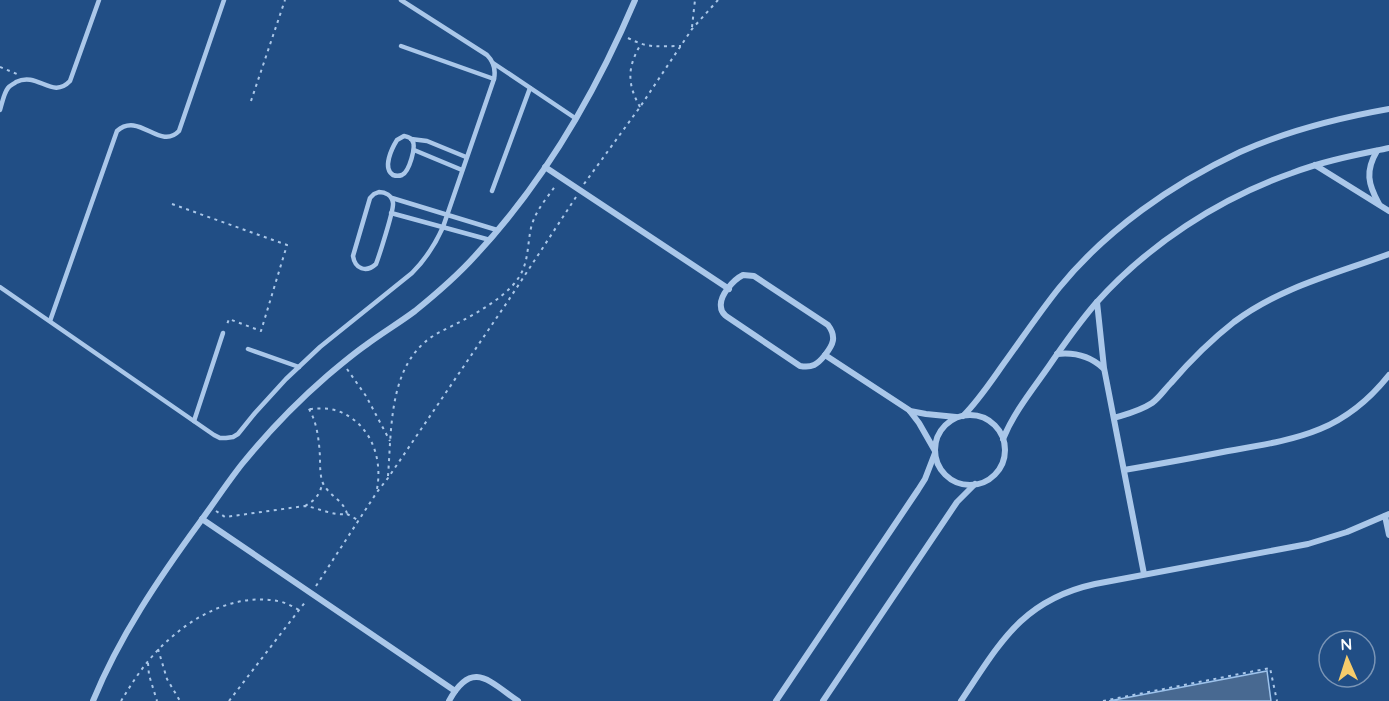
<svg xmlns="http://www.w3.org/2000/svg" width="1389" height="701" viewBox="0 0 1389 701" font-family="Quicksand,sans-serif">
<rect width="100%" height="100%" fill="#214e85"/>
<polygon fill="#486991" stroke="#9dc2eb" stroke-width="1.5" points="1267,671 1271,701 1109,701"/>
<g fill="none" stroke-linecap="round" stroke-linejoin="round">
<g stroke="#aac7e9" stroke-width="2" stroke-dasharray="3 4.5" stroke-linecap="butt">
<polyline points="692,27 695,0"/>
<path d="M628,38C649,49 658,46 681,46"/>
<polyline points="0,67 17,74"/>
<polyline points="251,101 285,0"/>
<path d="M640,107C627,84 627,67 641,44"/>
<polyline points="584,184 640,107 692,29 718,0"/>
<polyline points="172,204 287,245 261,331 229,319 226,327"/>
<polyline points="347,369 366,396 390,441"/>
<path d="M310,409C319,408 329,408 338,411C370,423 383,457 377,489"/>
<path d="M388,476C392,425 388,357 442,331C466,319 502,301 517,280C529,264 527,246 531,228C535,211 547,198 556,185"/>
<path d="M305,506C314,501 321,494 322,483"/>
<path d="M216,511L225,517L305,506C319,508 333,516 347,514C344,500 327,495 322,481C320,473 320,465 320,457C319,440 317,420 307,406"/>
<polyline points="347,514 358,520"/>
<polyline points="316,586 377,492 388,478 508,301 576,197"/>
<polyline points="158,649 167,679 180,701"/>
<polyline points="148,663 149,675 157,701"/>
<path d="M121,701C132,683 144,664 159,649C190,617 236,591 282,602C288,604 294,607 299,610"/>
<polyline points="229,701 306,601"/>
<polyline points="1103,701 1270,668 1277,701"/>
</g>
<g stroke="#aac7e9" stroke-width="4.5">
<polyline points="401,46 494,79"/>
<polyline points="493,63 575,118"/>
<path d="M0,110C2,103 4,93 8,88C10,85 14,84 16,82C38,71 52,100 70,81L99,0"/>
<path d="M404,136C408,137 410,137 412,140C417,146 409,172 402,175C399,176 396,176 393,175C382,168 392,148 397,140Z"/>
<polyline points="411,139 427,141 466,157"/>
<polyline points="414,150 462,170"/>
<polyline points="492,191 530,88"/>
<path d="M379,192C385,192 392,195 393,203C394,210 379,256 376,264C366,273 355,269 353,256L370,198L374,194Z"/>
<polyline points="392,198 497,230"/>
<polyline points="391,213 490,240"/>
<path d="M0,287L214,435L220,438H226L233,437L238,434L255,413L286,379L320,347L412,273C426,259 435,245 443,227L494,79C496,69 494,62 487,55L401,0"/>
<path d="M50,321L117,131C139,111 160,151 179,131L224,0"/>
<polyline points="248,349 299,367"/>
<polyline points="194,421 223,333"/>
</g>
<g stroke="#aac7e9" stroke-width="6">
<path d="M1377,151C1365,171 1368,184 1379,204"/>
<polyline points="1315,165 1389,211"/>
<polyline points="545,167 729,289"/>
<path d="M743,275L754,276L828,325C837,337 833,345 825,355C817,365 812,368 800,366L726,316C723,313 721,312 721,307C719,296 733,280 743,275Z"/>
<polyline points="1097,302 1104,368 1144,574"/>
<path d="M1057,354C1075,352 1090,356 1103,368"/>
<polyline points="825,355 909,410 919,423 935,451"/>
<polyline points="910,411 926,414 956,417"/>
<circle cx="970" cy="450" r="35"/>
<path d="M963,416C978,401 990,383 1002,366C1021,340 1039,313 1059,288C1106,230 1172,184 1240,152C1287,131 1338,118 1389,109"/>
<path d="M1114,418C1127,414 1140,411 1152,403C1160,397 1164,390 1171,383C1190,361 1211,340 1234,322C1281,287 1335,274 1389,254"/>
<path d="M1003,439C1014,412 1033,389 1049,366C1064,344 1079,323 1096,303C1148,245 1218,199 1292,173C1323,161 1356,155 1389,148"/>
<path d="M1124,470C1159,464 1193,458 1228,451C1297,439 1343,433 1389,375"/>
<polyline points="1385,516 1389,535"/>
<polyline points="202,519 455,691"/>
<path d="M93,701C119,637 159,578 200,522C214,503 227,483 242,464C268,432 297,402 327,376C340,365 353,354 366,345C382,333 399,323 415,311C436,294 457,276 475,256C544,182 596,92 635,0"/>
<path d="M449,701C472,659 489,681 518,701"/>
<polyline points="776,701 918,490 925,479 935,453"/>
<polyline points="823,701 957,502 975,484"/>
<path d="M961,701C1000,643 1022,600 1095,584L1308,544L1347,532L1389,514"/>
</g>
</g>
<g transform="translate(1347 659) rotate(357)"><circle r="28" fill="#214e85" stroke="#7a95b6" stroke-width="1.5"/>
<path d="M0-4.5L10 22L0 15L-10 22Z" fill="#f6cc6b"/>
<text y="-9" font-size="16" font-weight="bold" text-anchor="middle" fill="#ffffff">N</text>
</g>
</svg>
